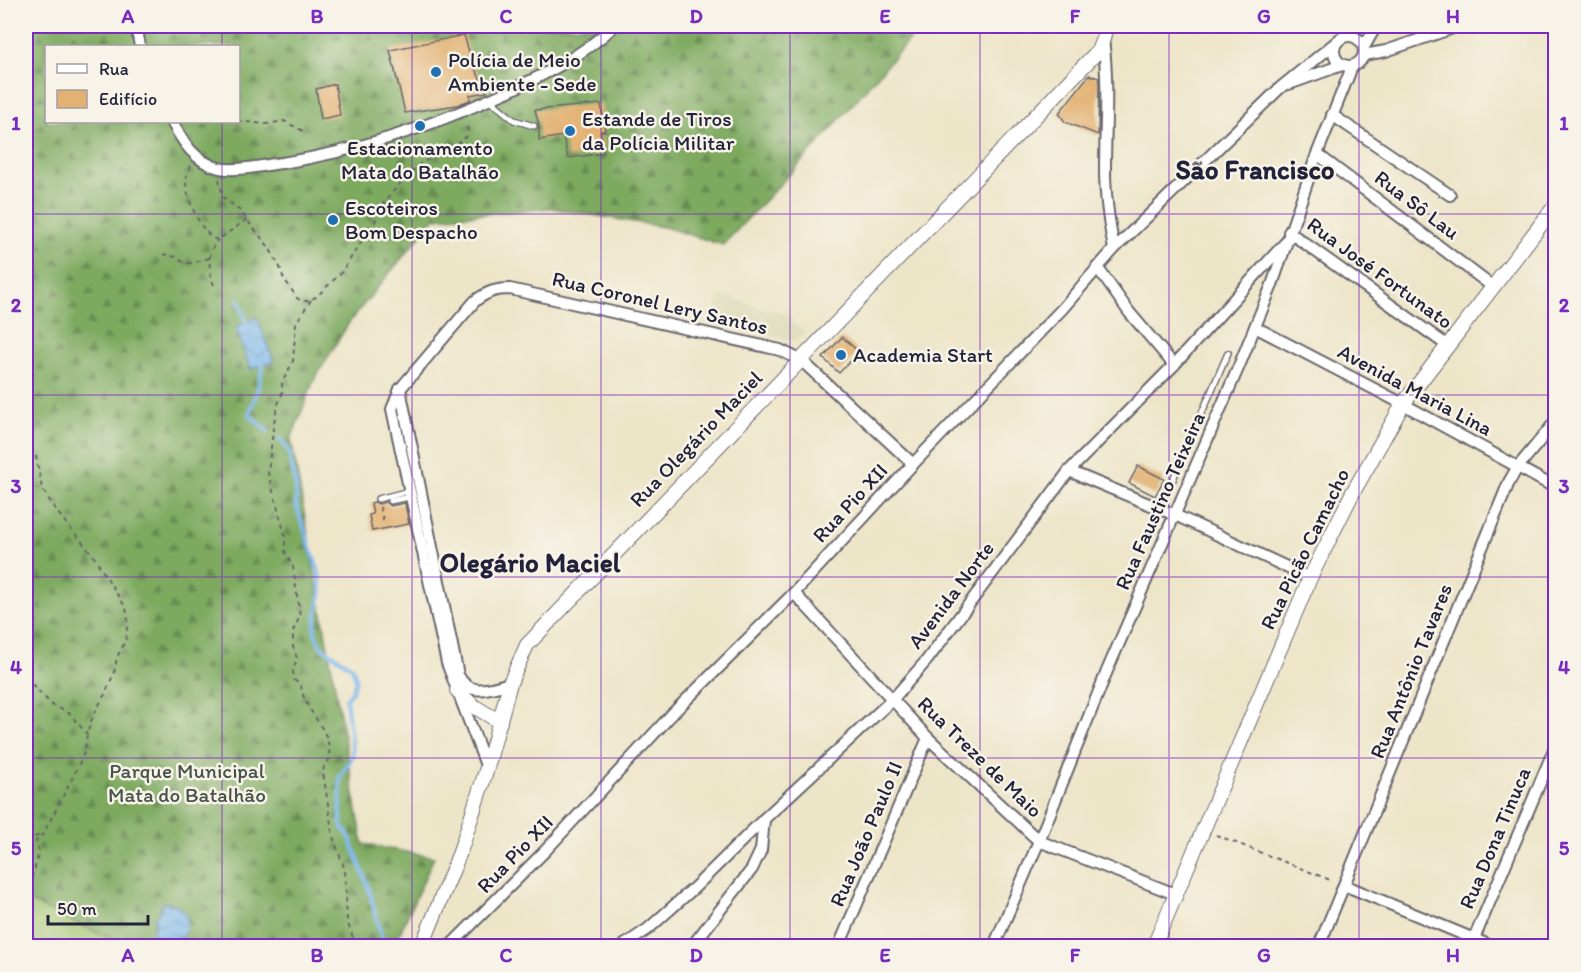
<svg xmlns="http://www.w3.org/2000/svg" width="1581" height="972" viewBox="0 0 1581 972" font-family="Itim,sans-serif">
<defs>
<pattern id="forest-firs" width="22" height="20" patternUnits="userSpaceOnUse" patternTransform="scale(1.5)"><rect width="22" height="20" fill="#7eaa61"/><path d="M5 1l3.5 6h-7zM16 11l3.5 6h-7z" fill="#678a51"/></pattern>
<pattern id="water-waves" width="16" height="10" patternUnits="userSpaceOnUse" patternTransform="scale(1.5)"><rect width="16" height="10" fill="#7ab7ed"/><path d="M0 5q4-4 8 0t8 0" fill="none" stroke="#6494c1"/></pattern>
</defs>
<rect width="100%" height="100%" fill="#f7f3e8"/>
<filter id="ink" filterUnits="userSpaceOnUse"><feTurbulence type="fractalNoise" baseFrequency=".0167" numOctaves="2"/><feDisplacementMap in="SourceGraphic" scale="12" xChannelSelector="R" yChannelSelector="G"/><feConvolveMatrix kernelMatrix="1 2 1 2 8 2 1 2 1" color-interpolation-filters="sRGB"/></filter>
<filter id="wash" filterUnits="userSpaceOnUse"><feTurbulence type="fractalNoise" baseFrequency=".008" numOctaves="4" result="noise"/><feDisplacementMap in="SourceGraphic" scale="24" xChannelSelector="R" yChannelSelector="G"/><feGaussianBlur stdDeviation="1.35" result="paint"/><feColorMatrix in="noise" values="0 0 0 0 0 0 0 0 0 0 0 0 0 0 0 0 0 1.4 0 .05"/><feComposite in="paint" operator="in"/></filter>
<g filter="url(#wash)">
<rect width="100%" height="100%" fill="#ede5c8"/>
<polygon fill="#deddbb" points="720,294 791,316 792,323 805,332 794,341 713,321"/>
<path fill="url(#forest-firs)" stroke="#50664e" stroke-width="1.5" fill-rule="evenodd" d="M26,26H921L817,145L723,245L664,227L551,208L435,218L350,321L314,380L291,439L363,844L434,857L394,946H126L26,900ZM46,46H238V122H46Z"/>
<polygon fill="#9ec46e" stroke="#607354" stroke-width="1.5" points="26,900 126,946 26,946"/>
<g fill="url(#water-waves)" stroke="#4e6c94" stroke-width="1.5">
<polygon points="257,317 274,362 250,369 236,327"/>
<path d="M163,903C192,903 194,931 173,946H162L160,945L157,934L151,935L155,925V917L159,913Z"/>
</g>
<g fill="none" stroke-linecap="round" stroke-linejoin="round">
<g stroke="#7ab7ed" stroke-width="4">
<polyline points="239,300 248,327"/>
<polyline points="262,362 263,365 257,392 249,414 267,431"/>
<polyline points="279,439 283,442 289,452 296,487 296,505 319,573 321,591 314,631 321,647 352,667 356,679 352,691 346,699 353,756 340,776 341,825 349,836 368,886 384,946"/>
</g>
</g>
<g id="blocks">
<g fill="#e3b172">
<polygon points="464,35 473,65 487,92 470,95 470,100 457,105 405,113 390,50"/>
<polygon points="1089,75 1099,78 1098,135 1065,122 1059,113"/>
<polygon points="335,84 340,115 321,119 316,89"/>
<polygon points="601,104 605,131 601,131 604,153 568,158 563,136 539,140 539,125 535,110"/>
<polygon points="842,337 859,352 839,373 823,358"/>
<polygon points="1138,466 1164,479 1155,496 1129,483"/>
<polygon points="374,502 379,504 385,502 390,506 405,503 409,524 372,531 369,515 373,514 371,503"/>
</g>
</g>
</g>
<g filter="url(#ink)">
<use href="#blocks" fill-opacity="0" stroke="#69666c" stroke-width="1.5"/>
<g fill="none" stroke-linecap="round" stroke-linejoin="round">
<g stroke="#69666c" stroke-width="8">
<g id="service">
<polyline points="490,100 514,120 534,126"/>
<polyline points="378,499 409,491"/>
<polyline points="390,501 410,497"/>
<polyline points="1160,509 1228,353"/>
</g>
</g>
<g stroke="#69666c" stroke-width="14">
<g id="minor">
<polyline points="136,26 140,46"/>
<circle cx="1349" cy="51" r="15"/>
<path d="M1103,39C1109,83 1105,126 1105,170C1105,196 1109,223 1114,249"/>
<polyline points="1364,47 1376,26"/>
<polyline points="1364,55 1386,51 1459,26"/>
<polyline points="1289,84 1342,65"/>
<polyline points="1332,115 1450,195"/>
<path d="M172,122C183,142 195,162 219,168C236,172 264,165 282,163C359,151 432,126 502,94C543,76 582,56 614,26"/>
<polyline points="1317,154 1493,287"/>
<polyline points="1289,232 1448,346"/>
<polyline points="1097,267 1129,312 1174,365"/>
<polyline points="1255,327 1403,404 1556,488"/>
<path d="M400,389L458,675C469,698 491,688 510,683"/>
<polyline points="1069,471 1175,515 1310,578"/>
<polyline points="794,593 928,738 1039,841 1175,894"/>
<path d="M487,768L447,663L392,409L400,389L475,301C487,292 495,289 510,289L780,350L802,361L913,464"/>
<polyline points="1344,885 1491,946"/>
<polyline points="450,946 544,852 675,711 794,593 913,464 1062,309 1114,249 1280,88 1339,40"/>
<polyline points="623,946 648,929 695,887 764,819 893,699 927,660 1069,471 1174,365 1286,242"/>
<polyline points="692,946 752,869 761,850 764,819"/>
<polyline points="839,946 928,738"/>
<polyline points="994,946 1039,841 1107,671 1239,366 1272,285 1317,154 1352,67"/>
<polyline points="1319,946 1509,482 1517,468 1556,421"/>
<polyline points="1471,946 1556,745"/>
</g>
</g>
<g stroke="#69666c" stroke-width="16">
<g id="tertiary">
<polyline points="457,690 472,705 500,722"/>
<polyline points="422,946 460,852 487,768 510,683 527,645 1098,51 1103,39 1106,26"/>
<polyline points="1154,946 1310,578 1352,494 1403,404 1556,205"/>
</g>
</g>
<g stroke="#69666c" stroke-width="2" stroke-dasharray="4.5 4.5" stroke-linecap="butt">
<polyline points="238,121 266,124 284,121 303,131"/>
<path d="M191,166C188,171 186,175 186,180C185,196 202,237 218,240L247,219"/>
<polyline points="219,179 223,197 239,210 268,246 280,267 283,277 297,298 301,301 307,301 316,297 341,273 375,221 384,202 406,177 420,164 439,153 456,145 467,136 468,122"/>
<polyline points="163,254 176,257 186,264 210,258"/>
<path d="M214,285C209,272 206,251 218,240"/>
<path d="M311,300L296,323L293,361L282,383V394L278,404L274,422L268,473L285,535V552L293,567L300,616L293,631V647L297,658L293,671L294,680L301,685C303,705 318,718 326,736C329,743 329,751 330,759L324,766L323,772L333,837L345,870L347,921L356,946"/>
<polyline points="26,432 30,438 30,448 36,457 42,489 61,517 92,554 126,608 128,619 126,640 117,657 114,673 105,694 93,716 87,734 85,751 71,781 43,834 36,841 39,851 34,872 26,887"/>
<polyline points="380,507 383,520"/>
<polyline points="26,678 52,705 69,713 87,734"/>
<polyline points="1216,835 1333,881"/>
<polyline points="26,840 40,835"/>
</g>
<use href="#service" stroke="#fff" stroke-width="5"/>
<use href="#minor" stroke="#fff" stroke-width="10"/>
<use href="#tertiary" stroke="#fff" stroke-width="14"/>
</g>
</g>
<path fill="none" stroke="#7b2cbf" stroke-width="1.5" stroke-opacity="0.55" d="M222,26V46M412,26V946M601,26V946M790,26V946M980,26V946M1169,26V946M1359,26V946M222,122V946M26,214H1556M26,395H1556M26,577H1556M26,758H1556"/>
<g fill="#1f6fb2" stroke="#f7f3e8" stroke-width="2">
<circle cx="436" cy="72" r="6"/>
<circle cx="420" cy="126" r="6"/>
<circle cx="570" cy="131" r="6"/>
<circle cx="333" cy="220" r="6"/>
<circle cx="841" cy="355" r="6"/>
</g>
<g text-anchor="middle" stroke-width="5" stroke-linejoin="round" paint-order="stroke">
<g font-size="21" fill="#22223b" stroke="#f7f3e8" text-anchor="start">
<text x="448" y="67">Polícia de Meio<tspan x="448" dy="24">Ambiente - Sede</tspan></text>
<text x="582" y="126">Estande de Tiros<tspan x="582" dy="24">da Polícia Militar</tspan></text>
<text x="420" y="155" text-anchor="middle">Estacionamento<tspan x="420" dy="24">Mata do Batalhão</tspan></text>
<text x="345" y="215">Escoteiros<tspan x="345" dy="24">Bom Despacho</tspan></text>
<text x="853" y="362">Academia Start</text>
</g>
<g font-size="21" fill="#22223b" stroke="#f7f3e8">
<text transform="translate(1417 205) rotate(37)" y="7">Rua Sô Lau</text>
<text transform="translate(1380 273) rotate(36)" y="7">Rua José Fortunato</text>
<text transform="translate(660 303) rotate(13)" y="7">Rua Coronel Lery Santos</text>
<text transform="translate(1415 390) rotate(28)" y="7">Avenida Maria Lina</text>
<text transform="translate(696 439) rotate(-46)" y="7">Rua Olegário Maciel</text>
<text transform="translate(1160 501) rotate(-66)" y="7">Rua Faustino Teixeira</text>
<text transform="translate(850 503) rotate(-47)" y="7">Rua Pio XII</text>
<text transform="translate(1305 549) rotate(-64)" y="7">Rua Picão Camacho</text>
<text transform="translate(951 595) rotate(-53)" y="7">Avenida Norte</text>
<text transform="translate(1411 671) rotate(-68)" y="7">Rua Antônio Tavares</text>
<text transform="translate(980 757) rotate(44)" y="7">Rua Treze de Maio</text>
<text transform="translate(866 834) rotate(-67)" y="7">Rua João Paulo II</text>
<text transform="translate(1495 838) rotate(-67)" y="7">Rua Dona Tinuca</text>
<text transform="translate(515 854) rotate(-46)" y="7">Rua Pio XII</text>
</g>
<g font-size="21" fill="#47534a" stroke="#f7f3e8">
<text x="187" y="778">Parque Municipal<tspan x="187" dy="24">Mata do Batalhão</tspan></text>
</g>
<g font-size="27" font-weight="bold" fill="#22223b" stroke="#f7f3e8">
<text x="1255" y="179">São Francisco</text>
<text x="530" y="572">Olegário Maciel</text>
</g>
</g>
<rect width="1581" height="972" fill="none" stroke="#f7f3e8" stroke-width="66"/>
<rect x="45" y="45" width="195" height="78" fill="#f7f3e8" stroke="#a29fa3" stroke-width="1.5"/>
<rect x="57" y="64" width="30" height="9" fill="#ffffff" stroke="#a29fa3" stroke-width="1.5"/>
<text x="99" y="75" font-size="18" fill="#22223b">Rua</text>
<rect x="57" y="90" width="30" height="18" fill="#e3b172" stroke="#a29fa3" stroke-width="1.5"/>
<text x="99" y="105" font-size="18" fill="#22223b">Edifício</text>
<path d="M48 915v9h100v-9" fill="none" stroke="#22223b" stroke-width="3"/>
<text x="57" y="915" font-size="18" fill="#22223b" stroke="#f7f3e8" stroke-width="4.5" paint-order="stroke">50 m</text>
<rect x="33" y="33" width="1515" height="906" fill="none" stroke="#7b2cbf" stroke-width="2"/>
<g font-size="20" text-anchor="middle" font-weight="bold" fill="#7b2cbf">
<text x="128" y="23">A</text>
<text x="317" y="23">B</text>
<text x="506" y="23">C</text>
<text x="696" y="23">D</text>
<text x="885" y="23">E</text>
<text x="1075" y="23">F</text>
<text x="1264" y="23">G</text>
<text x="1453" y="23">H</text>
<text x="16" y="130">1</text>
<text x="1564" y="130">1</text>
<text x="16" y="312">2</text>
<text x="1564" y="312">2</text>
<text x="16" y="493">3</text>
<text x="1564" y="493">3</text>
<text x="16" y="674">4</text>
<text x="1564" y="674">4</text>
<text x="16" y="855">5</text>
<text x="1564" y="855">5</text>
<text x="128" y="962">A</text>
<text x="317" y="962">B</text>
<text x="506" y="962">C</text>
<text x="696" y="962">D</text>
<text x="885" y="962">E</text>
<text x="1075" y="962">F</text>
<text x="1264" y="962">G</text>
<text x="1453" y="962">H</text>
</g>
</svg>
